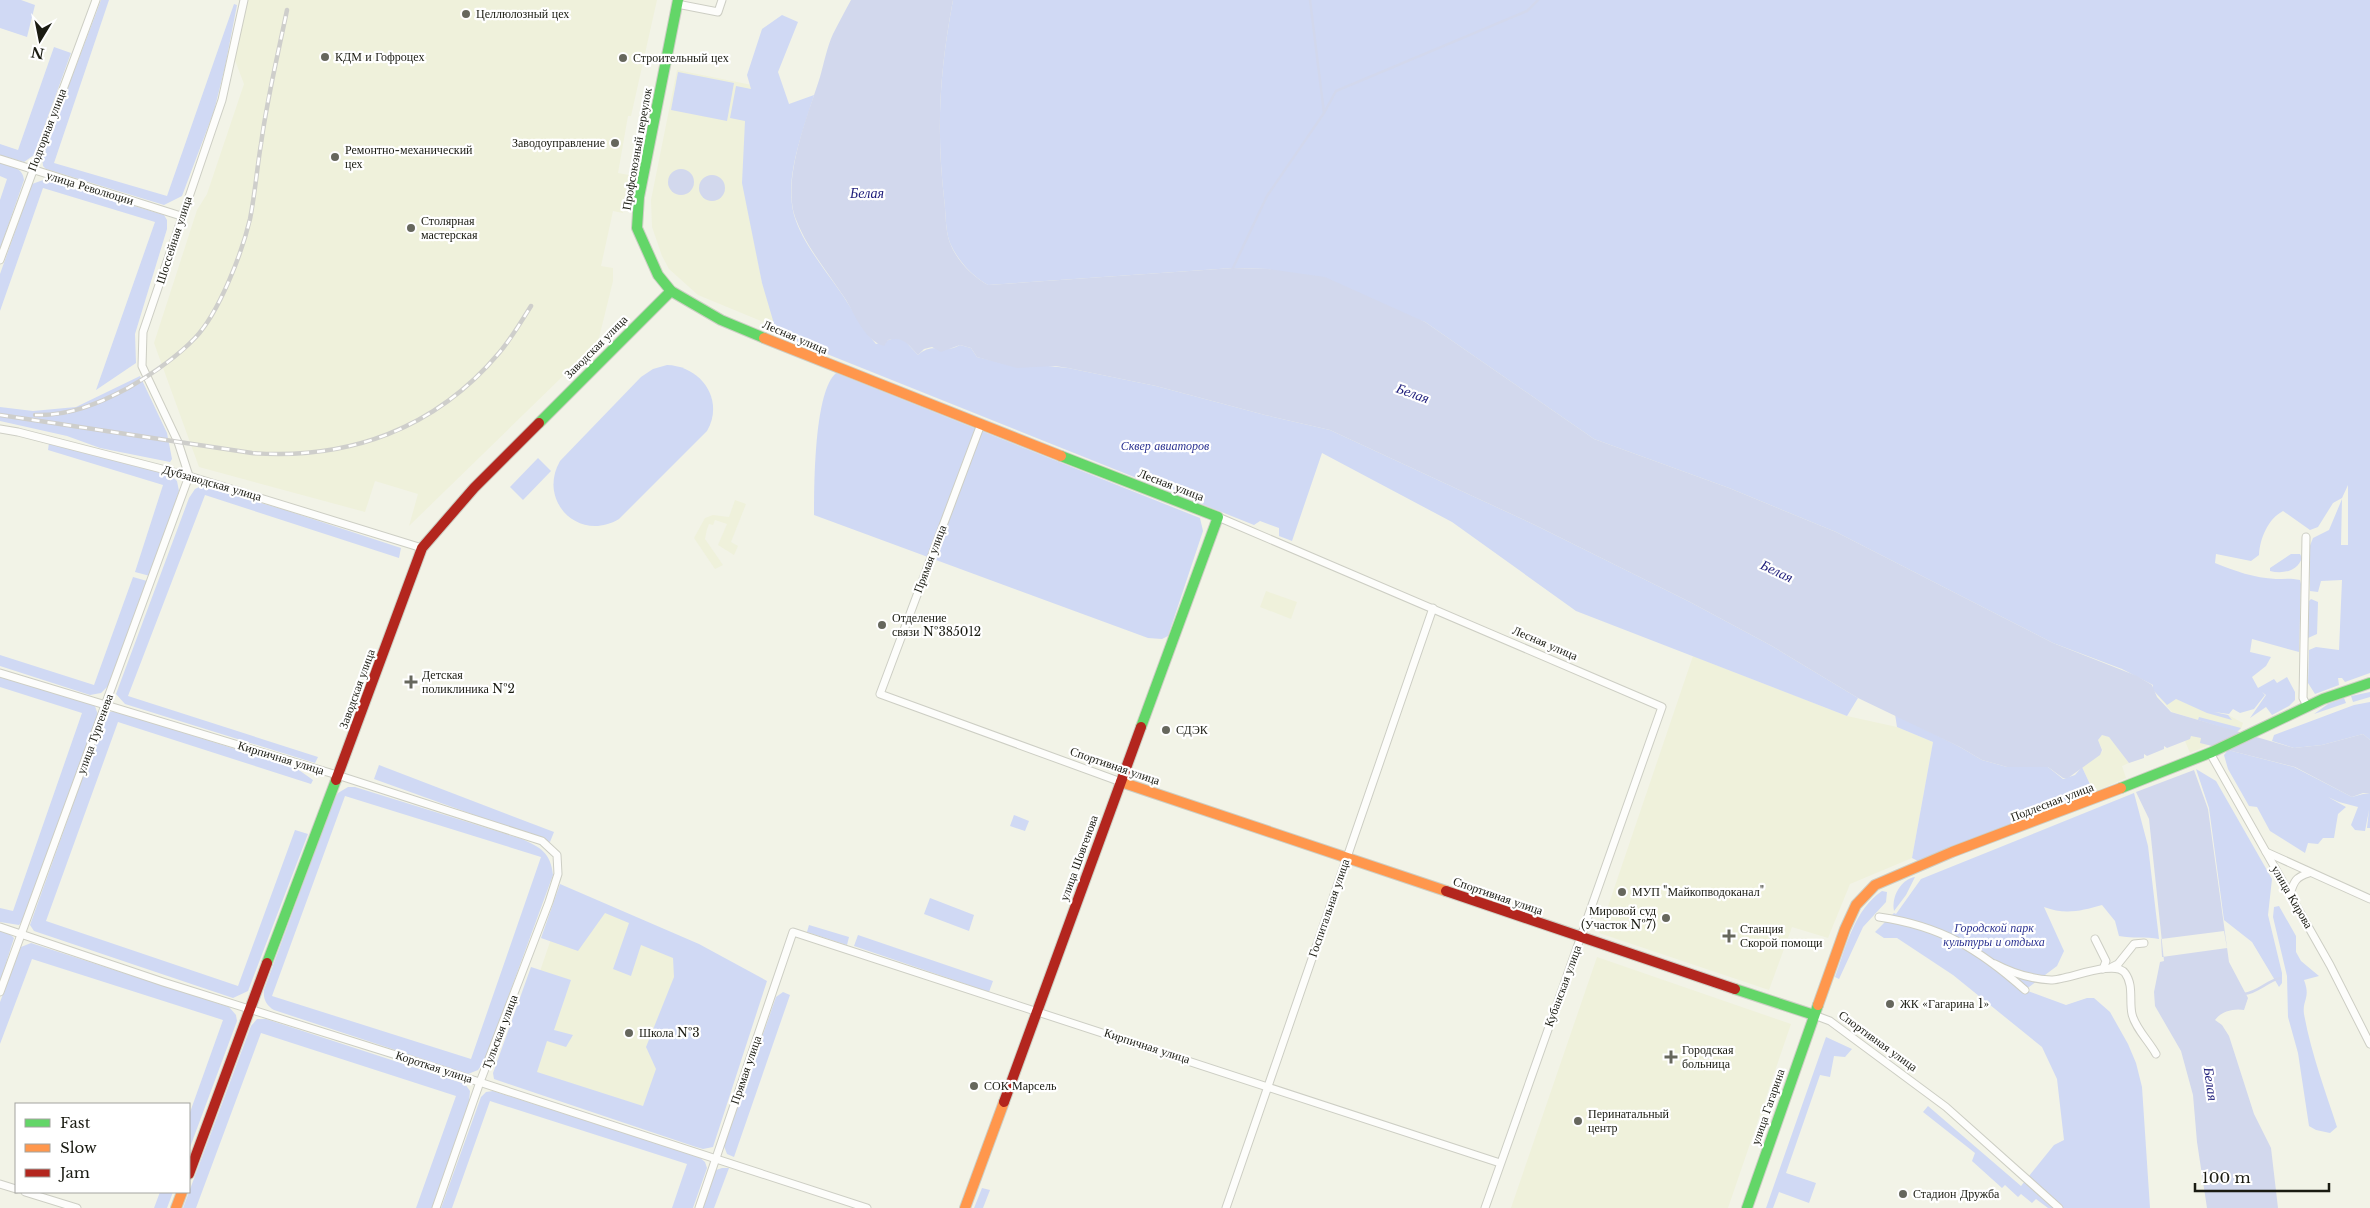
<svg xmlns="http://www.w3.org/2000/svg" width="2370" height="1208" viewBox="0 0 2370 1208" font-family="'Libre Baskerville',serif">
<rect width="100%" height="100%" fill="#f2f3e7"/>
<g fill="#eff1db">
<polygon points="237,0 657,0 631,116 628,116 618,173 629,175 623,213 613,211 601,266 613,268 613,281 598,342 409,526 418,494 375,481 365,512 199,467 154,343 197,210 207,194 244,84 233,55 243,2"/>
<polygon points="677,70 752,85 745,121 754,239 762,283 776,324 766,323 698,295 669,269 662,256 652,227 651,200"/>
<polygon points="735,500 746,504 731,542 738,546 734,555 718,545 727,524 715,520 713,525 709,524 707,529 705,539 723,565 715,569 694,538 705,518 713,515 729,517"/>
<polygon points="1266,591 1297,602 1291,619 1260,607"/>
<polygon points="1693,656 1847,716 1897,727 1933,742 1912,858 1850,884 1828,938 1792,927 1769,990 1599,933"/>
<polygon points="2153,690 2180,694 2215,712 2228,715 2243,723 2241,729 2237,732 2172,712"/>
<polygon points="2102,735 2109,737 2129,763 2122,766 2126,778 2094,792 2082,767 2103,751 2098,740"/>
<polygon points="2191,735 2201,738 2201,743 2209,745 2190,753 2185,741"/>
<polygon points="567,892 694,943 701,1136 505,1074"/>
<polygon points="1597,957 1791,1024 1728,1208 1511,1208"/>
</g>
<g fill="#d0d9f4" fill-rule="evenodd">
<polygon points="0,0 21,0 35,5 27,37 0,28"/>
<polygon points="101,0 109,0 54,163 167,196 234,4 237,5 225,67 214,111 182,196 164,205 46,169 43,166 42,156"/>
<path d="M953,0H2370V673L2345,682L2342,678H2338L2339,685L2315,694L2308,683L2309,650L2316,647L2339,650L2342,580L2321,581L2318,592L2310,591L2309,548L2313,538L2329,530L2342,499L2341,545H2348V485L2342,498L2333,503L2318,527L2310,530L2283,511C2268,519 2260,538 2259,555L2251,561L2216,554L2215,563C2235,571 2254,578 2276,579C2284,579 2291,578 2300,580L2301,584L2299,652L2252,639L2250,652L2271,657L2266,666L2252,677L2258,688L2274,679L2277,683L2287,677L2295,692V700L2289,706L2272,715L2266,707L2250,718L2266,695L2262,692L2265,695L2254,709L2240,713L2233,709L2229,714L2214,712L2228,715L2232,720L2207,713L2176,699L2167,705L2153,690V685L2122,669L2053,643L1836,532L1729,488L1594,439L1425,322L1268,269L1233,268L988,285C972,276 958,261 950,243C945,230 946,212 944,198C936,127 940,69 953,0Z"/>
<path d="M782,15L798,22L778,72L789,104L814,95C803,132 784,177 794,215C802,242 823,267 839,290C852,308 861,327 876,344L898,337L905,341L918,355C934,341 942,355 960,345L971,348L977,357L990,360L1068,368L1156,386L1265,415L1330,430L1535,525L1690,602L1772,646L1858,698L1847,716L1576,611L1452,522L1322,453L1292,541L1279,536V528L1260,521L1254,525L777,334L762,283L742,183L745,121L730,118L736,86L751,89L747,75L762,29Z"/>
<polygon points="54,47 71,53 34,155 24,162 0,155 0,144 18,150"/>
<polygon points="678,72 734,83 727,121 671,110"/>
<path d="M0,163C11,167 23,167 24,180L0,249V200L7,179L0,176Z"/>
<polygon points="46,179 164,215 167,220 167,229 135,334 136,363 96,390 155,222 43,188 0,311 0,274 32,184"/>
<path d="M667,365C701,366 725,400 707,431L619,519C579,543 537,501 560,461L641,377L653,369Z"/>
<path d="M836,373L1200,518L1203,531L1168,636L1162,639L1148,638L814,515C814,486 814,392 836,373Z"/>
<polygon points="140,376 167,433 172,459 170,462 100,448 67,436 0,421 0,407 33,411 76,407"/>
<polygon points="49,443 167,472 177,481 179,491 150,576 135,572 163,485 48,450"/>
<polygon points="538,458 551,471 523,500 510,487"/>
<polygon points="201,486 282,509 401,548 399,558 205,495 128,696 318,757 315,763 125,704 116,694 189,498 195,489"/>
<path d="M2291,554H2300L2302,558C2297,572 2282,574 2270,571V568Z"/>
<polygon points="133,577 147,581 108,686 101,693 90,695 0,666 0,655 94,685"/>
<polygon points="2311,599 2318,602 2317,634 2308,638 2309,601"/>
<polygon points="0,676 86,702 95,706 98,715 25,918 19,925 0,922 0,908 13,911 82,713 0,687"/>
<polygon points="2370,692 2370,697 2353,702 2351,696"/>
<polygon points="2344,698 2346,703 2314,714 2328,704"/>
<polygon points="2370,702 2370,740 2363,734 2322,745 2294,748 2272,741 2274,735 2354,705"/>
<polygon points="114,711 296,768 313,780 311,784 118,722 46,921 238,986 295,830 308,834 248,991 233,998 34,931 30,925 104,718 109,712"/>
<polygon points="1895,714 1960,747 1982,760 2007,767 2048,767 2063,779 2075,775 2082,767 2094,793 1918,861 1912,858 1933,742 1897,727"/>
<polygon points="2199,717 2241,728 2237,732 2198,720"/>
<polygon points="2228,750 2294,767 2352,797 2363,794 2370,794 2370,828 2367,828 2369,810 2365,831 2355,830 2351,825 2358,807 2339,802 2328,797 2346,807 2338,814 2334,838 2323,838 2318,844 2308,843 2305,853 2270,831 2257,807 2249,806 2228,769 2224,755"/>
<polygon points="379,765 554,832 550,842 374,779"/>
<polygon points="2196,769 2216,781 2272,879 2268,915 2282,973 2282,983 2279,987 2252,942 2224,920 2209,808"/>
<path d="M348,787H355L522,839C540,847 551,853 553,875L485,1060L478,1070L468,1074L274,1010C266,1005 263,999 264,990L333,802L338,793ZM345,796L541,857L471,1059L272,996Z"/>
<path d="M2134,793L2148,846L2159,939C2146,936 2133,939 2119,936L2115,921L2102,905C2081,911 2065,915 2044,907L2064,951L2057,966L2025,990L2066,1005L2087,998H2094L2110,1012L2128,1044L2136,1063L2142,1087L2150,1208H2048L2036,1199L2032,1203L2021,1194L2018,1197L2005,1185L2002,1188L1972,1161L1975,1153L1923,1112L1928,1106L2021,1186L2054,1145L2064,1140L2057,1079L2042,1047L1953,975L1897,938H1884L1875,932L1894,913L1896,914L1921,879Z"/>
<polygon points="1014,815 1029,821 1025,831 1010,826"/>
<path d="M1915,877L1906,895L1894,911C1891,897 1901,879 1915,877Z"/>
<polygon points="560,884 699,944 767,981 713,1147 703,1149 696,1147 494,1079 493,1073 531,967 571,980 554,1030 573,1035 566,1047 547,1041 537,1072 643,1106 656,1069 646,1047 674,977 673,958 641,945 631,976 613,969 629,923 605,913 578,951 541,938"/>
<path d="M1882,891L1887,892L1886,902L1863,927L1839,979L1835,977C1846,947 1854,910 1882,891Z"/>
<polygon points="930,898 974,915 969,931 924,914"/>
<path d="M2279,906L2296,936V952L2301,961L2319,976L2304,980C2311,998 2302,1000 2304,1014C2311,1053 2325,1090 2337,1127L2330,1133L2316,1130L2309,1126L2298,1053L2288,1017L2287,976L2273,917L2274,907Z"/>
<polygon points="809,925 849,937 847,945 807,932"/>
<polygon points="0,931 11,935 14,938 0,982"/>
<polygon points="858,935 993,981 989,992 854,946"/>
<polygon points="31,943 229,1007 236,1015 237,1021 189,1150 189,1115 223,1020 32,959 0,1044 0,1002 21,947"/>
<polygon points="783,992 790,995 734,1157 727,1154 724,1146 776,997"/>
<polygon points="257,1019 266,1019 465,1084 470,1091 469,1102 432,1208 416,1208 456,1096 261,1033 196,1208 183,1208 251,1026"/>
<polygon points="1826,1037 1852,1049 1845,1057 1834,1056 1830,1077 1820,1075 1786,1173 1816,1183 1809,1203 1779,1192 1773,1208 1766,1208"/>
<polygon points="493,1091 699,1157 705,1162 707,1168 693,1208 672,1208 687,1164 490,1101 452,1208 441,1208 481,1097 486,1092"/>
<polygon points="722,1168 729,1168 714,1208 702,1208 716,1170"/>
<polygon points="982,1188 990,1190 983,1208 974,1208"/>
<polygon points="160,1192 173,1192 167,1208 154,1208"/>
</g>
<g fill="#d2d8ed" fill-rule="evenodd">
<path d="M851,0H953C940,69 936,127 944,198C946,212 945,230 950,243C957,261 972,276 988,285L1233,268L1268,269L1325,277L1425,322L1594,439L1729,488L1836,532L2053,643L2137,676L2152,685L2157,697L2171,712L2294,748L2322,745L2363,734L2370,740V794L2363,793L2352,797L2295,767L2200,743L2201,738L2191,736L2190,739L2167,748L2164,746V749L2147,756L2144,754V758L2129,763L2109,737L2102,735L2098,740L2102,750L2100,755L2068,778H2063L2048,767H2007L1982,760L1960,747L1858,698L1772,646L1690,602L1535,525L1330,430L1265,415L1156,386L1068,368L1055,366L1017,368L977,357L971,348L960,345L941,352L932,347L924,349L918,355C908,344 903,336 888,340L884,346C863,340 855,313 844,297C827,271 806,247 795,217C782,178 808,115 820,77C824,63 827,47 833,34C839,22 845,11 851,0Z"/>
<circle cx="681" cy="182" r="13"/>
<circle cx="712" cy="188" r="13"/>
<path d="M2194,770L2208,809L2229,962L2248,998L2244,1010C2235,1008 2221,1011 2215,1020L2222,1025L2229,1036L2254,1114L2271,1148L2278,1208H2207L2197,1142L2193,1095L2181,1051L2155,1006L2154,992L2160,962L2164,961L2149,819L2136,792ZM2224,931L2227,948L2162,957L2161,939Z"/>
</g>
<g fill="none" stroke-linecap="round" stroke-linejoin="round">
<g stroke="#d2d8ed" stroke-width="2.5">
<polyline points="1324,113 1336,91 1527,11 1538,0"/>
<polyline points="1232,270 1267,196 1324,113 1310,0"/>
<path d="M2244,994C2257,993 2267,981 2280,978"/>
</g>
<g stroke="#cdcec4" stroke-width="9">
<g id="street">
<polyline points="677,4 718,12 722,0"/>
<polyline points="0,159 181,216"/>
<polyline points="0,260 96,0"/>
<polyline points="981,424 880,694 1121,782"/>
<polyline points="0,429 18,432 189,476 422,548"/>
<polyline points="1218,517 1662,707 1485,1208"/>
<polyline points="2306,537 2303,698 2307,706"/>
<polyline points="0,673 337,775 542,841 557,855 558,874 549,902 480,1082 436,1208"/>
<polyline points="2210,753 2330,965 2370,1044"/>
<polyline points="2266,852 2370,899"/>
<path d="M2290,894C2294,881 2296,877 2309,873"/>
<path d="M1879,917C1941,926 1979,949 2025,990"/>
<polyline points="0,927 163,982 396,1055 867,1208"/>
<polyline points="2095,939 2106,961 2103,969"/>
<path d="M1995,964C2012,973 2032,979 2051,980C2067,980 2115,959 2125,973C2134,985 2129,1001 2132,1014C2135,1028 2149,1041 2156,1054"/>
<polyline points="2112,967 2118,964 2134,944 2144,943"/>
<polyline points="0,992 189,476 178,442 142,366 143,332 222,100 244,0"/>
<polyline points="1814,1015 1830,1021 1946,1107 2059,1208"/>
<polyline points="0,1184 16,1189"/>
<polyline points="25,1192 77,1208"/>
<polyline points="699,1208 793,932 1500,1163"/>
<polyline points="1226,1208 1433,608"/>
</g>
</g>
<g stroke="#cdcec4" stroke-width="12">
<g id="fast">
<polyline points="678,0 639,197 637,228 658,275 671,291 721,320 764,338"/>
<polyline points="539,423 671,291"/>
<polyline points="1061,456 1218,517 1141,727"/>
<polyline points="2121,788 2212,752 2323,699 2370,683"/>
<polyline points="267,963 336,780"/>
<polyline points="1735,989 1814,1015"/>
<polyline points="1747,1208 1818,1005"/>
</g>
</g>
<g stroke="#cdcec4" stroke-width="12">
<g id="slow">
<polyline points="764,338 1061,456"/>
<polyline points="1121,782 1446,891"/>
<polyline points="1818,1005 1845,929 1856,905 1875,885 1952,852 2121,788"/>
<polyline points="176,1208 182,1192"/>
<polyline points="965,1208 1004,1102"/>
</g>
</g>
<g stroke="#cdcec4" stroke-width="12">
<g id="jam">
<polyline points="336,780 422,548 474,488 539,423"/>
<polyline points="1446,891 1735,989"/>
<polyline points="1004,1102 1141,727"/>
<polyline points="189,1174 267,963"/>
</g>
</g>
<use href="#street" stroke="#fdfdfb" stroke-width="7"/>
<use href="#fast" stroke="#63d668" stroke-width="10"/>
<use href="#slow" stroke="#ff974d" stroke-width="10"/>
<use href="#jam" stroke="#b3261e" stroke-width="10"/>
<g stroke="#cececb" stroke-width="4.5">
<g id="rail">
<path d="M0,415L252,453C349,460 435,429 499,353C511,339 521,322 531,306"/>
<path d="M35,415C69,416 98,404 128,388C152,374 175,359 195,338C219,313 242,253 250,219C255,194 257,168 261,144C267,99 278,54 287,10"/>
</g>
</g>
<use href="#rail" stroke="#fff" stroke-width="2.5" stroke-dasharray="8" stroke-linecap="butt"/>
</g>
<g fill="#66675d" stroke="#fff" stroke-width="2">
<circle cx="466" cy="14" r="5"/>
<circle cx="325" cy="57" r="5"/>
<circle cx="623" cy="58" r="5"/>
<circle cx="615" cy="143" r="5"/>
<circle cx="335" cy="157" r="5"/>
<circle cx="411" cy="228" r="5"/>
<circle cx="882" cy="625" r="5"/>
<path d="M408.5 674.5h5v5h5v5h-5v5h-5v-5h-5v-5h5z"/>
<circle cx="1166" cy="730" r="5"/>
<circle cx="1622" cy="892" r="5"/>
<circle cx="1666" cy="918" r="5"/>
<path d="M1726.5 928.5h5v5h5v5h-5v5h-5v-5h-5v-5h5z"/>
<circle cx="1890" cy="1004" r="5"/>
<circle cx="629" cy="1033" r="5"/>
<path d="M1668.5 1049.5h5v5h5v5h-5v5h-5v-5h-5v-5h5z"/>
<circle cx="974" cy="1086" r="5"/>
<circle cx="1578" cy="1121" r="5"/>
<circle cx="1903" cy="1194" r="5"/>
</g>
<g text-anchor="middle" stroke-width="4.5" stroke-linejoin="round" paint-order="stroke">
<g font-size="12" fill="#1a1b12" stroke="#fff" text-anchor="start">
<text x="476" y="18">Целлюлозный цех</text>
<text x="335" y="61">КДМ и Гофроцех</text>
<text x="633" y="62">Строительный цех</text>
<text x="605" y="147" text-anchor="end">Заводоуправление</text>
<text x="345" y="154">Ремонтно-механический<tspan x="345" dy="14">цех</tspan></text>
<text x="421" y="225">Столярная<tspan x="421" dy="14">мастерская</tspan></text>
<text x="892" y="622">Отделение<tspan x="892" dy="14">связи №385012</tspan></text>
<text x="422" y="679">Детская<tspan x="422" dy="14">поликлиника №2</tspan></text>
<text x="1176" y="734">СДЭК</text>
<text x="1632" y="896">МУП "Майкопводоканал"</text>
<text x="1656" y="915" text-anchor="end">Мировой суд<tspan x="1656" dy="14">(Участок №7)</tspan></text>
<text x="1740" y="933">Станция<tspan x="1740" dy="14">Скорой помощи</tspan></text>
<text x="1900" y="1008">ЖК «Гагарина 1»</text>
<text x="639" y="1037">Школа №3</text>
<text x="1682" y="1054">Городская<tspan x="1682" dy="14">больница</tspan></text>
<text x="984" y="1090">СОК Марсель</text>
<text x="1588" y="1118">Перинатальный<tspan x="1588" dy="14">центр</tspan></text>
<text x="1913" y="1198">Стадион Дружба</text>
</g>
<g font-size="12" fill="#1a1b12" stroke="#fff">
<text transform="translate(47 130) rotate(-69)" y="4">Подгорная улица</text>
<text transform="translate(637 149) rotate(-80)" y="4">Профсоюзный переулок</text>
<text transform="translate(90 188) rotate(17)" y="4">улица Революции</text>
<text transform="translate(174 240) rotate(-72)" y="4">Шоссейная улица</text>
<text transform="translate(795 337) rotate(23)" y="4">Лесная улица</text>
<text transform="translate(596 347) rotate(-45)" y="4">Заводская улица</text>
<text transform="translate(212 483) rotate(16)" y="4">Дубзаводская улица</text>
<text transform="translate(1171 485) rotate(21)" y="4">Лесная улица</text>
<text transform="translate(930 559) rotate(-69)" y="4">Прямая улица</text>
<text transform="translate(1545 643) rotate(23)" y="4">Лесная улица</text>
<text transform="translate(357 689) rotate(-70)" y="4">Заводская улица</text>
<text transform="translate(95 734) rotate(-70)" y="4">улица Тургенева</text>
<text transform="translate(281 758) rotate(17)" y="4">Кирпичная улица</text>
<text transform="translate(1115 766) rotate(19)" y="4">Спортивная улица</text>
<text transform="translate(2052 802) rotate(-21)" y="4">Подлесная улица</text>
<text transform="translate(1079 858) rotate(-70)" y="4">улица Шовгенова</text>
<text transform="translate(1498 896) rotate(19)" y="4">Спортивная улица</text>
<text transform="translate(2292 897) rotate(60)" y="4">улица Кирова</text>
<text transform="translate(1329 908) rotate(-71)" y="4">Госпитальная улица</text>
<text transform="translate(1563 986) rotate(-70)" y="4">Кубанская улица</text>
<text transform="translate(500 1032) rotate(-69)" y="4">Тульская улица</text>
<text transform="translate(1878 1041) rotate(36)" y="4">Спортивная улица</text>
<text transform="translate(1147 1046) rotate(18)" y="4">Кирпичная улица</text>
<text transform="translate(434 1067) rotate(18)" y="4">Короткая улица</text>
<text transform="translate(746 1070) rotate(-71)" y="4">Прямая улица</text>
<text transform="translate(1768 1107) rotate(-71)" y="4">улица Гагарина</text>
</g>
<g font-size="12" font-style="italic" fill="#2e3592" stroke="#fff">
<text x="1165" y="450">Сквер авиаторов</text>
<text x="1994" y="932">Городской парк<tspan x="1994" dy="14">культуры и отдыха</tspan></text>
</g>
<g font-size="14" font-style="italic" fill="#1e1d7a" stroke="#fff">
<text x="867" y="198">Белая</text>
<text transform="translate(1413 393) rotate(20)" y="5">Белая</text>
<text transform="translate(1777 571) rotate(25)" y="5">Белая</text>
<text transform="translate(2211 1084) rotate(82)" y="5">Белая</text>
</g>
</g>
<rect x="15" y="1103" width="175" height="90" fill="#ffffff" stroke="#a3a4a0"/>
<rect x="25" y="1119" width="25" height="8" fill="#63d668" stroke="#a3a4a0"/>
<text x="60" y="1128" font-size="15" fill="#1a1b12">Fast</text>
<rect x="25" y="1144" width="25" height="8" fill="#ff974d" stroke="#a3a4a0"/>
<text x="60" y="1153" font-size="15" fill="#1a1b12">Slow</text>
<rect x="25" y="1169" width="25" height="8" fill="#b3261e" stroke="#a3a4a0"/>
<text x="60" y="1178" font-size="15" fill="#1a1b12">Jam</text>
<g transform="translate(40 40) rotate(190)" stroke="#ffffff" stroke-width="4" paint-order="stroke">
<path d="M0-4L9 19L0 12L-9 19Z" fill="#1a1b12"/>
<text y="-8" font-size="14" font-weight="bold" text-anchor="middle" fill="#1a1b12">N</text>
</g>
<path d="M2195 1183v8h134v-8" fill="none" stroke="#1a1b12" stroke-width="2.5"/>
<text x="2202" y="1183" font-size="15" fill="#1a1b12" stroke="#ffffff" stroke-width="4" paint-order="stroke">100 m</text>
</svg>
